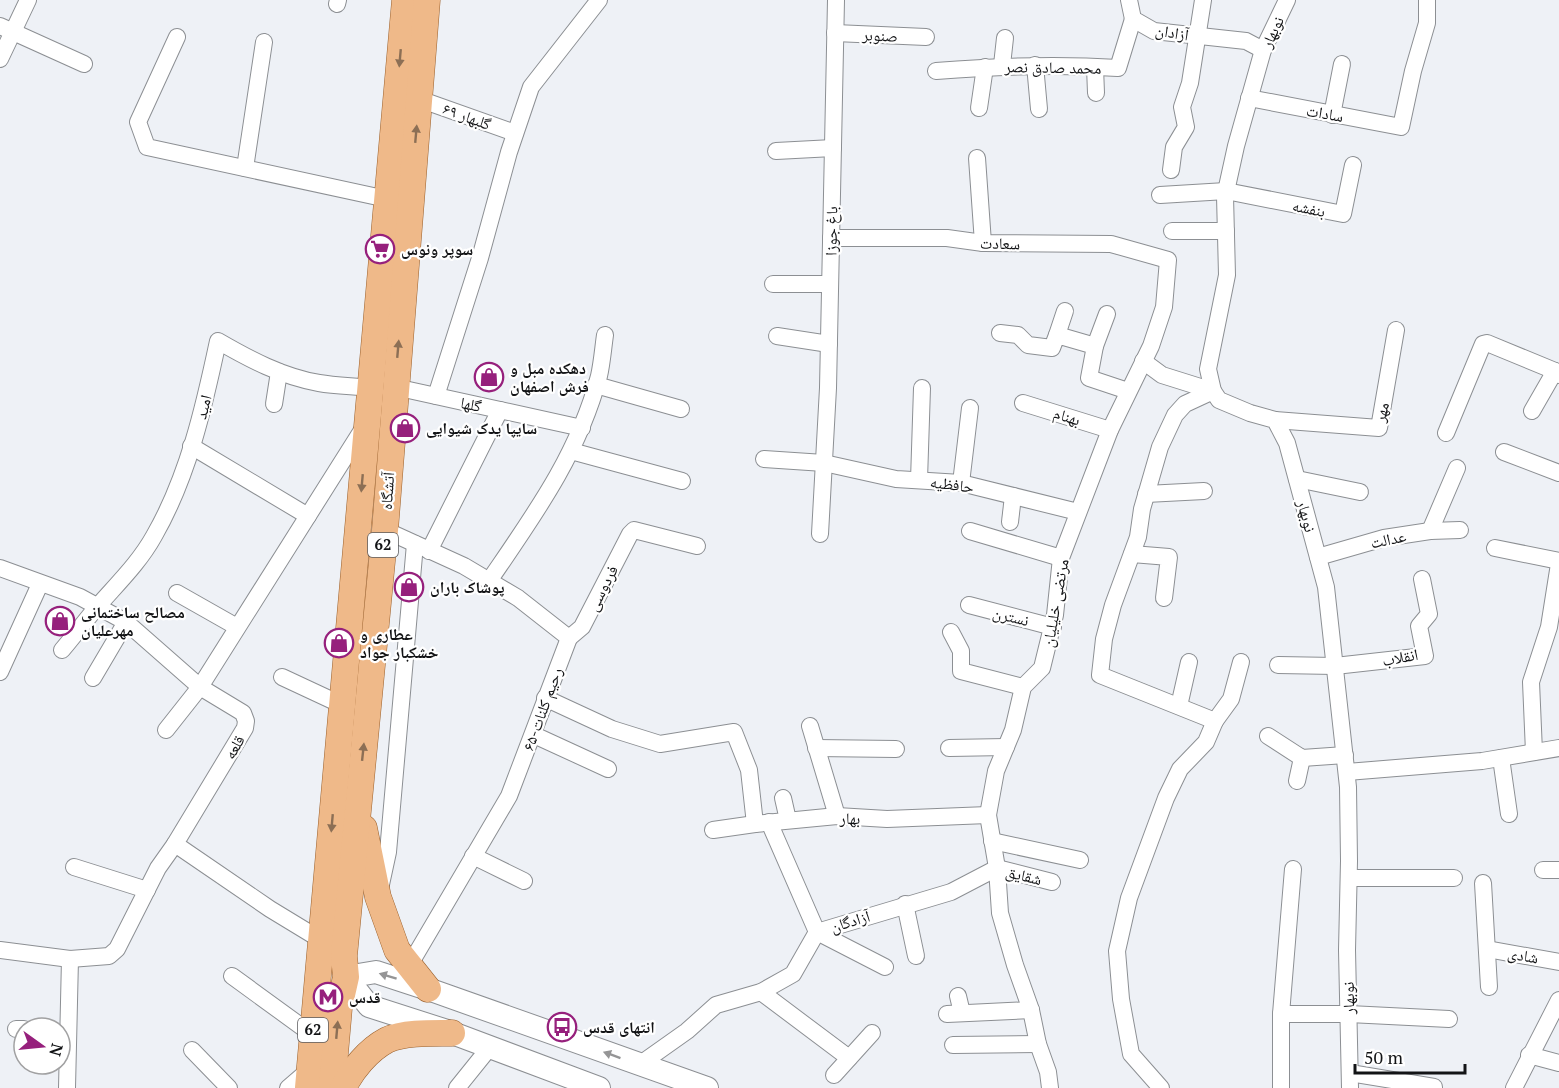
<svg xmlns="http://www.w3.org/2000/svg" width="1559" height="1088" viewBox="0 0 1559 1088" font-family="'PT Serif','Noto Naskh Arabic',serif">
<rect width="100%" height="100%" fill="#eef1f6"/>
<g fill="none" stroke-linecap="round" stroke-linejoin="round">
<g stroke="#8c8f93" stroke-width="18">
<g id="street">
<polyline points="1129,0 1133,19 1154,31 1246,41 1263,50"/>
<polyline points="1287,0 1263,50 1236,146 1225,196 1227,275 1208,369 1213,391 1219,400 1250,413 1275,420 1287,443 1326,587 1348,787 1349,861 1347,950 1350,1088"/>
<polyline points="337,4 338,0"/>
<polyline points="0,26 84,64"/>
<polyline points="835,33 926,37"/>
<polyline points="177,37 138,122 147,147 387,199"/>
<polyline points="0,59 28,0"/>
<polyline points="1002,65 1005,38"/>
<polyline points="1035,65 1039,109"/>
<polyline points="1095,67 1096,93"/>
<path d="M936,71C998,66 1057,64 1118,68L1133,19"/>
<polyline points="1249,98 1401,127 1413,71 1427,23 1427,0"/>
<polyline points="419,99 515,133"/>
<polyline points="979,108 985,67"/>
<polyline points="1332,115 1342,64"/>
<polyline points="776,151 833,148"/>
<polyline points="977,158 983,243"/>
<polyline points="245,168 264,42"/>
<polyline points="1171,170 1174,147 1186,127 1182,107 1190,83 1203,0"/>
<polyline points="1160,195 1226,191 1343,214 1353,165"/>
<polyline points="1172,231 1226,231"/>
<polyline points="831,238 947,238 983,243 1111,244 1168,260 1164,307 1151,346 1110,430 1061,558 1055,615 1042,668 1023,687 1013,730 996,771 988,815 997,868 1000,913 1015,965 1031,1010 1038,1044 1048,1072 1050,1088"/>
<polyline points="773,284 830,284"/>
<polyline points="1000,333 1018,335 1028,345 1052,348 1057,335 1095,346 1089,378 1128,391"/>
<polyline points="1057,335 1065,311"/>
<polyline points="777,336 829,344"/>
<polyline points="1095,346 1107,314"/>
<polyline points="1143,361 1162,375 1213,391"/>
<polyline points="596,385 681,409"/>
<polyline points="395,387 582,428"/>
<polyline points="436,396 480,258 509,152 531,87 599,0"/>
<polyline points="1023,403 1110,430"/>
<polyline points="274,404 279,372"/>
<polyline points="1532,411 1555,371"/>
<polyline points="1275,420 1379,428 1396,330"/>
<polyline points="1446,433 1483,344 1487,343 1555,371 1559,375"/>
<polyline points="191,446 308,516"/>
<polyline points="571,451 682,481"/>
<polyline points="1504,452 1559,473"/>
<polyline points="764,459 824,463 896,479 961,483 1078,512"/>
<polyline points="1297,479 1360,492"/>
<polyline points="919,480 922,388"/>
<polyline points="961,483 970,408"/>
<polyline points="1146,494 1204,491"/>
<polyline points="1010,522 1013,496"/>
<polyline points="385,530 464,566 518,598 569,638 509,796 409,966"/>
<polyline points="970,531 1061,558"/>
<polyline points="1430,531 1457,468"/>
<polyline points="820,534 828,388 836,0"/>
<polyline points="1495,548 1559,561"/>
<polyline points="429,551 500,410"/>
<polyline points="1132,554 1169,557 1164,598"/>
<polyline points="1318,557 1384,538 1430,531 1460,530"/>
<polyline points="0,568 80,597 126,622 200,687 243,713 246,721 245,728 175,844 270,909 321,940"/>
<path d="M489,581C534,515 578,455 599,376C602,363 603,349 605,335"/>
<polyline points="177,593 237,627"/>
<polyline points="969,605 1053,627"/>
<polyline points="951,632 961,651 961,671 1023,687"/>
<polyline points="569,638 582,627 630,534 634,530 697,546"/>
<path d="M62,650C74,636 85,621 97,607C117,584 139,563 154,536C188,477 204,407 218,341C249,359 283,377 319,383C336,386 353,386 371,388"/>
<polyline points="1278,665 1335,666 1425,656 1419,626 1429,614 1422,579"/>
<polyline points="0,672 40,584"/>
<polyline points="282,677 342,705"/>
<polyline points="93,678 126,622"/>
<polyline points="545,698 612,729 660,744 734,732 749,770 755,824"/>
<polyline points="1179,706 1189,662"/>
<polyline points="1215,721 1231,699 1241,662"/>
<polyline points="810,726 837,816"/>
<polyline points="166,730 200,687 364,427"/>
<polyline points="534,735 608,769"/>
<polyline points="1268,736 1302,758 1345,755"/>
<polyline points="816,748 896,749"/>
<polyline points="949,748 1006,747"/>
<polyline points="1534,752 1531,682 1549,627 1559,564"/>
<polyline points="1501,758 1509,814"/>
<polyline points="1347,772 1482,761 1559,748"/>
<polyline points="1297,781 1302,758"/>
<polyline points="783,798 788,820"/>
<polyline points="769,822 817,932 885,967"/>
<polyline points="713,830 755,824 837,816 887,819 988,815"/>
<polyline points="992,841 1080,860"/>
<polyline points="473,856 524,881"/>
<polyline points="74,867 147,890"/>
<polyline points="1543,870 1559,870"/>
<polyline points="1349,878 1454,878"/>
<polyline points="1483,883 1489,987"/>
<polyline points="380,889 388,852 415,544"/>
<polyline points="905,904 916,956"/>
<polyline points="1487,949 1559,962"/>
<polyline points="0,950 70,959 109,956 117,949 158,868 175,844"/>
<polyline points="232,976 313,1035"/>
<polyline points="761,992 849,1058"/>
<polyline points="958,996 962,1013"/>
<polyline points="947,1014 1031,1010"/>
<polyline points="1281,1014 1349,1014 1449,1019"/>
<polyline points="16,1029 24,1029"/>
<polyline points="953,1045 1038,1044"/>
<polyline points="192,1050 229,1088"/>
<polyline points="1529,1055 1559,1063"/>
<polyline points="639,1065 687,1031 716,1005 761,992 793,974 817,932 951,892 997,868 1052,882"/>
<polyline points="1350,1073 1434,1087"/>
<polyline points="834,1075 872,1033"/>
<polyline points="67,1088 70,959"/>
<polyline points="288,1088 310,1069"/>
<polyline points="457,1088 490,1047"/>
<polyline points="1161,1088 1131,1054 1121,999 1117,951 1129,898 1166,798 1180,769 1206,742 1215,721 1100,675 1104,639 1113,605 1138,537 1142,509 1160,447 1175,415 1185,404 1213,391"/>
<polyline points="1281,1088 1281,1014 1293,869"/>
<polyline points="1514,1088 1559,1000"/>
</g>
</g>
<g stroke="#8c8f93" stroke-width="24">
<g id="secondary">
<polyline points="346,977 376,972 428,989 707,1088"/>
<polyline points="346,977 369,1006 447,1031 599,1088"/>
</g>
</g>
<g stroke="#9b612d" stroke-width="27">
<g id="primary">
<polyline points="364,828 378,897 397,950 428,989"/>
<polyline points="308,1088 405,0"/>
<polyline points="332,1088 339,1008 346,977 344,956 385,530 427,0"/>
<path d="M343,1088C352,1070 368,1050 387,1040C404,1032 433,1033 452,1033"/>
</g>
</g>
<use href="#street" stroke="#fff" stroke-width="16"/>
<use href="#secondary" stroke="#fff" stroke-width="22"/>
<use href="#primary" stroke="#efb989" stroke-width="26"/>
</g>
<defs><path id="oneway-solid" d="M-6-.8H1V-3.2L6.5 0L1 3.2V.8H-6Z" transform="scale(1.5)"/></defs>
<g fill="#8c6f55">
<use href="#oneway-solid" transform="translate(400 58) rotate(95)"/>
<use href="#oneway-solid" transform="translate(416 134) rotate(-85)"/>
<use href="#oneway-solid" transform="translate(398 349) rotate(-85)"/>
<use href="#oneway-solid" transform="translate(362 483) rotate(95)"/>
<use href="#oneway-solid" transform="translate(363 752) rotate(-84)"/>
<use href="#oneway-solid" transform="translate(332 823) rotate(95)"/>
<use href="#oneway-solid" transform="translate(337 1030) rotate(-85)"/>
</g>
<g fill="#959596">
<use href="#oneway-solid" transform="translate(388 976) rotate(-163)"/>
<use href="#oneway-solid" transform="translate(612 1055) rotate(-160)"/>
</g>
<defs>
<g id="supermarket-ring" transform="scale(1.5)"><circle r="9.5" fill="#fff" stroke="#96207c" stroke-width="1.5"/><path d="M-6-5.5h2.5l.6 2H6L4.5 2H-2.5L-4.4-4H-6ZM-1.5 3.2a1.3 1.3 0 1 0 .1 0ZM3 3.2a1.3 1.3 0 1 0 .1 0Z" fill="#96207c"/></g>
<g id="shop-ring" transform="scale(1.5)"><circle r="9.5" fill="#fff" stroke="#96207c" stroke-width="1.5"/><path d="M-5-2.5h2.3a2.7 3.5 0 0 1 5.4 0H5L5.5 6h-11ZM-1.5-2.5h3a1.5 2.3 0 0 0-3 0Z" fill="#96207c"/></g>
<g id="metro-ring" transform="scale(1.5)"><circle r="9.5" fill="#fff" stroke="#96207c" stroke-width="1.5"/><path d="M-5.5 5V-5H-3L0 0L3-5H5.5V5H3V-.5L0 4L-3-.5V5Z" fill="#96207c"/></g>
<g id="bus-ring" transform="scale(1.5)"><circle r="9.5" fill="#fff" stroke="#96207c" stroke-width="1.5"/><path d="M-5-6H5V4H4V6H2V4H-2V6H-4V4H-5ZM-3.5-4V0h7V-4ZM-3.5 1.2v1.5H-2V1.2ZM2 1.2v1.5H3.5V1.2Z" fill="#96207c"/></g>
</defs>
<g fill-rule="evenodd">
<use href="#supermarket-ring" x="380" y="249"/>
<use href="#shop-ring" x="489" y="377"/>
<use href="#shop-ring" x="405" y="428"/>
<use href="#shop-ring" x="409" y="587"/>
<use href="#shop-ring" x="60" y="621"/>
<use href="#shop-ring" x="339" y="643"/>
<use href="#metro-ring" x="328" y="997"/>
<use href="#bus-ring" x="562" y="1027"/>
</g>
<g text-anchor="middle" stroke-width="4.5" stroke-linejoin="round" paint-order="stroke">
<g fill="#fff" stroke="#5a5a5c" stroke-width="1.5">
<rect x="368" y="533" width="30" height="24" rx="4.5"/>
<rect x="298" y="1018" width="30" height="24" rx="4.5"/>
</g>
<g font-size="15" font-weight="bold" fill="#131416">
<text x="383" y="550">62</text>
<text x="313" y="1035">62</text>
</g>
<g font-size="16" fill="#131416" stroke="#fff">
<text transform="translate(1172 32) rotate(9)" y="6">آزادان</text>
<text transform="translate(1272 32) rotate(-65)" y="6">نوبهار</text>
<text transform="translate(880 35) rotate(3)" y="6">صنوبر</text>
<text transform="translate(1053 67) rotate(1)" y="6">محمد صادق نصر</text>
<text transform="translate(1325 113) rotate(10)" y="6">سادات</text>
<text transform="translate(467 116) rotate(20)" y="6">۶۹ گلبهار</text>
<text transform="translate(1309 208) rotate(11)" y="6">بنفشه</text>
<text transform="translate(831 231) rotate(-89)" y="6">باغ جوزا</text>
<text transform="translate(1000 243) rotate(1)" y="6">سعادت</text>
<text transform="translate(471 404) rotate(12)" y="6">گلها</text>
<text transform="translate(203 407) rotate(-76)" y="6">امید</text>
<text transform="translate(1381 412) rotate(-76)" y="6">مهر</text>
<text transform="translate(1067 416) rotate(17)" y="6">بهنام</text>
<text transform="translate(952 484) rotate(7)" y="6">حافظیه</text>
<text transform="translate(387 491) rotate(-86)" y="6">آتشگاه</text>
<text transform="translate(1307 516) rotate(75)" y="6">نوبهار</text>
<text transform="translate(1388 539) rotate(-12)" y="6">عدالت</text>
<text transform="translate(602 588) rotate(-63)" y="6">فردوسی</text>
<text transform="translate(1055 603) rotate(-80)" y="6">مرتضی خلیلیان</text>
<text transform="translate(1011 616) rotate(14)" y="6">نسترن</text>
<text transform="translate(1400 657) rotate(-11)" y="6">انقلاب</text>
<text transform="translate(542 709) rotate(-70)" y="6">۶۵-رحیم کلنات</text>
<text transform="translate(234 747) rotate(-60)" y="6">قلعه</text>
<text transform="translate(850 818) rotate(1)" y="6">بهار</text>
<text transform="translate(1024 875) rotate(14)" y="6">شقایق</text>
<text transform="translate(850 921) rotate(-17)" y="6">آزادگان</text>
<text transform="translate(1523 955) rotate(10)" y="6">شادی</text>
<text transform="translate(1348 998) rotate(-91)" y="6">نوبهار</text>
</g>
<g font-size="16" font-weight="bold" fill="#131416" stroke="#fff" text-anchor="start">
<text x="401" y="255">سوپر ونوس</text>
<text x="510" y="374">دهکده مبل و<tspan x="510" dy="18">فرش اصفهان</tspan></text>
<text x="426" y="434">سایپا یدک شیوایی</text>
<text x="430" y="593">پوشاک باران</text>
<text x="81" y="618">مصالح ساختمانی<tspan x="81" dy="18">مهرعلیان</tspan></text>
<text x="360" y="640">عطاری و<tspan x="360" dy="18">خشکبار جواد</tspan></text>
<text x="349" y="1003">قدس</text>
<text x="583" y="1033">انتهای قدس</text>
</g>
</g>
<g transform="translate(42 1046) rotate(105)"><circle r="28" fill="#ffffff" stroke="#a1a1a2" stroke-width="1.5"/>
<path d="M0-4.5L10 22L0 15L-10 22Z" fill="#96207c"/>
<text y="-9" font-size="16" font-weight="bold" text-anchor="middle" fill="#131416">N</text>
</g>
<path d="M1355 1064v9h110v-9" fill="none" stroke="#131416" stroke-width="3"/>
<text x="1364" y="1064" font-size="18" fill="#131416" stroke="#ffffff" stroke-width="4.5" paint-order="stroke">50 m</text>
</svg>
